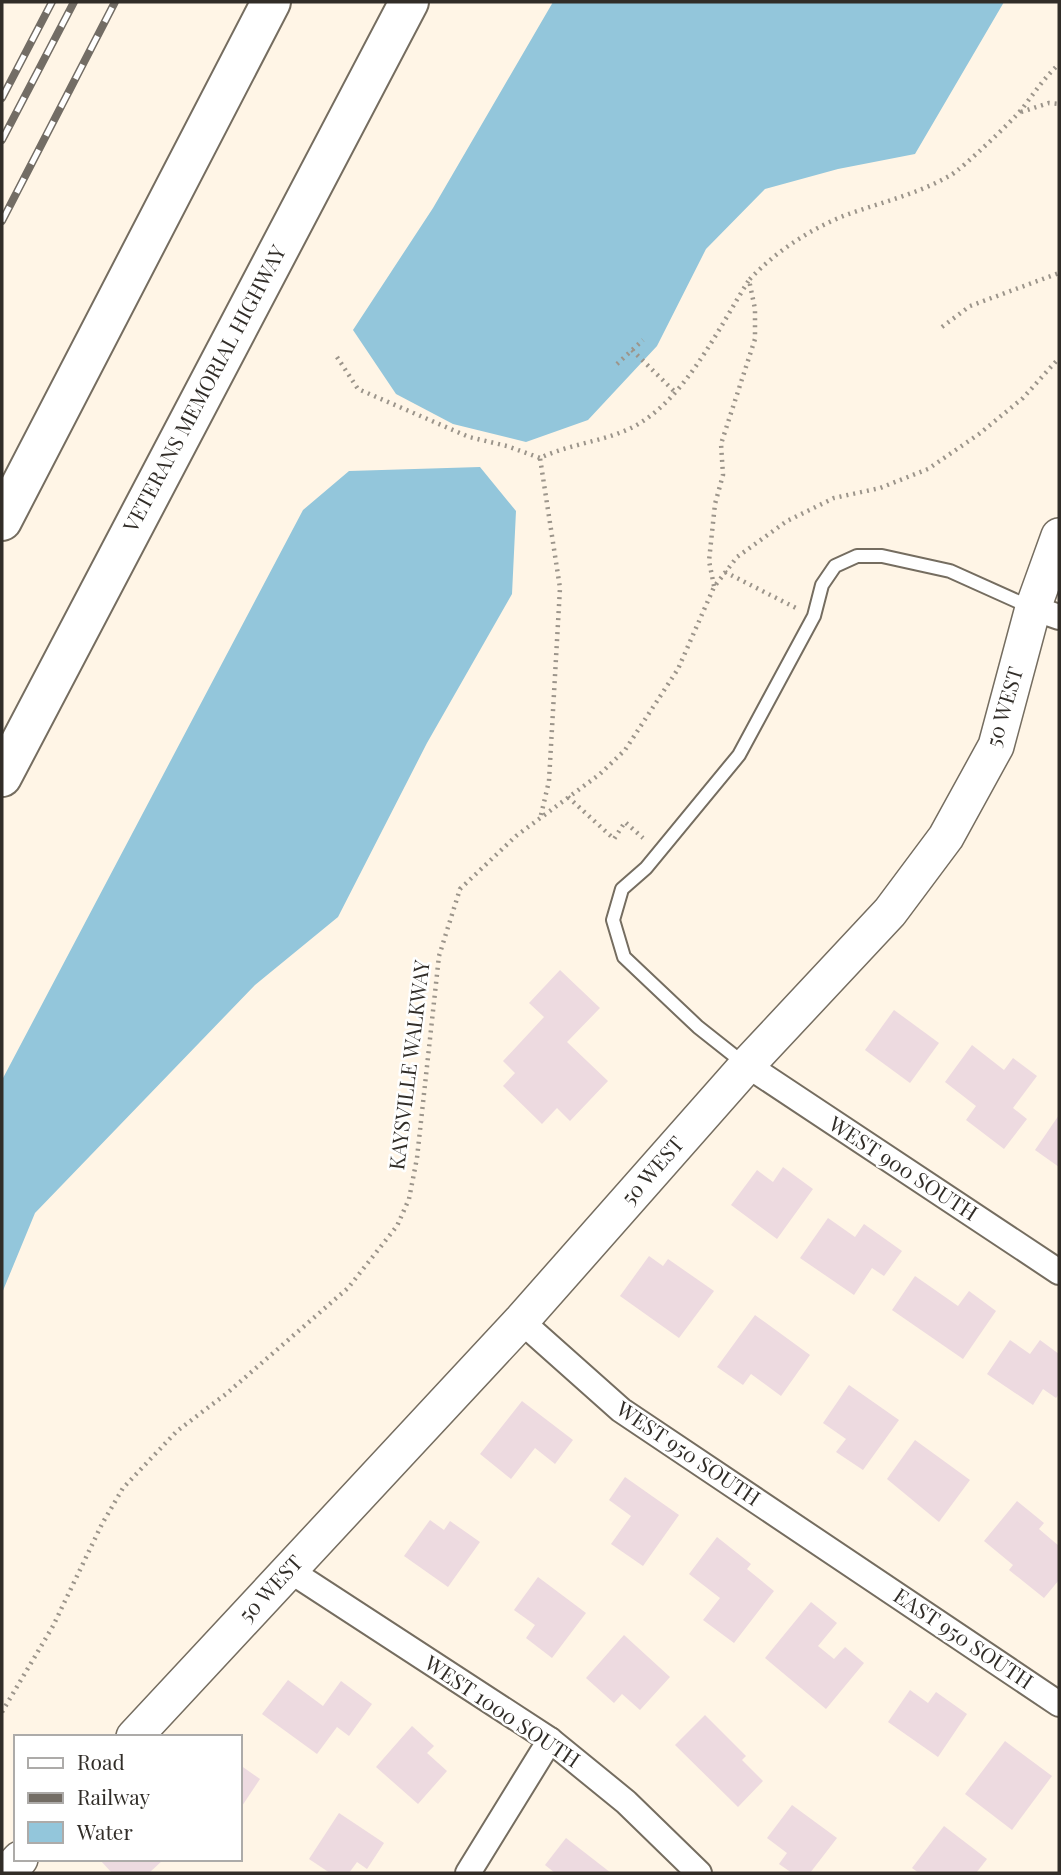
<svg xmlns="http://www.w3.org/2000/svg" width="1061" height="1875" viewBox="0 0 1061 1875" font-family="'Playfair Display',serif">
<rect width="100%" height="100%" fill="#fff5e6"/>
<g fill="#93c6db">
<polygon points="553,2 1004,2 915,154 838,169 765,189 706,249 657,346 588,420 526,442 453,424 396,394 353,330 433,208"/>
<polygon points="480,467 516,511 512,594 427,743 338,917 255,985 35,1213 2,1293 2,1080 303,510 349,471"/>
</g>
<g fill="#eddae0">
<polygon points="560,970 600,1008 567,1042 608,1081 570,1121 557,1108 542,1124 503,1086 515,1073 503,1061 544,1017 529,1003"/>
<polygon points="894,1010 939,1043 910,1083 865,1050"/>
<polygon points="972,1045 1004,1070 1013,1058 1037,1076 1013,1108 1027,1119 1004,1149 966,1120 976,1106 945,1082"/>
<polygon points="1059,1115 1059,1167 1035,1150"/>
<polygon points="783,1167 813,1189 777,1239 731,1205 757,1170 773,1182"/>
<polygon points="828,1218 855,1237 864,1224 902,1251 884,1276 872,1268 854,1295 800,1258"/>
<polygon points="649,1256 663,1266 668,1259 714,1291 679,1338 620,1296"/>
<polygon points="915,1276 958,1306 969,1291 996,1311 963,1359 892,1310"/>
<polygon points="755,1315 810,1355 781,1396 751,1374 743,1385 717,1367"/>
<polygon points="1010,1340 1030,1354 1040,1340 1059,1354 1059,1394 1056,1398 1043,1389 1033,1405 987,1374"/>
<polygon points="849,1385 899,1420 863,1470 836,1452 846,1439 823,1423"/>
<polygon points="522,1401 573,1440 555,1464 535,1448 511,1479 480,1454"/>
<polygon points="915,1440 970,1480 939,1522 887,1479"/>
<polygon points="625,1477 679,1515 643,1566 611,1544 631,1516 609,1500"/>
<polygon points="1017,1501 1044,1523 1039,1529 1059,1546 1059,1580 1044,1598 1009,1570 1013,1565 984,1541"/>
<polygon points="430,1520 444,1530 450,1521 480,1542 448,1587 404,1556"/>
<polygon points="717,1537 751,1564 747,1569 774,1591 734,1643 703,1620 720,1598 689,1574"/>
<polygon points="538,1577 586,1613 552,1658 526,1638 535,1625 514,1610"/>
<polygon points="811,1602 837,1623 818,1646 834,1659 845,1647 864,1663 826,1709 765,1658"/>
<polygon points="624,1635 670,1677 640,1710 622,1694 614,1703 586,1678"/>
<polygon points="288,1680 323,1706 341,1681 372,1704 349,1736 337,1727 317,1754 262,1714"/>
<polygon points="910,1690 928,1703 936,1692 967,1714 938,1757 888,1722"/>
<polygon points="705,1715 746,1756 742,1760 763,1781 738,1807 675,1745"/>
<polygon points="412,1726 434,1746 427,1753 447,1771 418,1804 376,1767"/>
<polygon points="1005,1741 1052,1776 1012,1830 965,1794"/>
<polygon points="240,1765 260,1779 240,1809"/>
<polygon points="792,1805 837,1838 810,1873 792,1873 779,1864 787,1853 767,1838"/>
<polygon points="339,1813 384,1843 367,1869 357,1862 349,1873 330,1873 309,1859"/>
<polygon points="944,1826 987,1859 976,1873 919,1873 912,1868"/>
<polygon points="566,1838 611,1873 555,1873 545,1865"/>
<polygon points="103,1859 164,1859 149,1873 112,1873 101,1861"/>
</g>
<g fill="none" stroke-linecap="round" stroke-linejoin="round">
<g stroke="#756d60" stroke-width="16">
<polyline id="lane" points="746,1065 698,1027 624,957 613,920 622,889 646,868 739,755 814,616 822,585 835,566 857,556 882,556 950,571 1030,607"/>
</g>
<g stroke="#756d60" stroke-width="28">
<g id="street">
<polyline points="1033,608 1059,617"/>
<polyline points="747,1065 1059,1272"/>
<polyline points="521,1321 621,1410 1059,1704"/>
<polyline points="289,1570 550,1740 626,1802 699,1873"/>
<polyline points="468,1873 550,1740"/>
</g>
</g>
<g stroke="#756d60" stroke-width="38">
<g id="secondary">
<polyline points="134,1737 521,1321 747,1065 890,912 946,837 996,746 1033,608 1059,536"/>
<polyline points="7,1873 20,1859"/>
</g>
</g>
<g stroke="#756d60" stroke-width="42">
<g id="highway">
<polyline points="2,521 271,2"/>
<polyline points="2,777 409,2"/>
</g>
</g>
<g stroke="#9c958b" stroke-width="4.5" stroke-dasharray="2 5" stroke-linecap="butt">
<polyline points="1021,112 1049,103 1059,104"/>
<polyline points="942,327 970,306 1059,273"/>
<polyline points="632,350 676,393"/>
<polyline points="337,357 358,389 469,437 507,446 540,458"/>
<polyline points="617,364 643,340"/>
<polyline points="725,572 796,608"/>
<path d="M714,586L709,561L715,504L723,475L721,444L755,339V309L749,280C775,252 810,229 846,215C882,202 918,194 951,175C964,167 1011,122 1022,109C1034,93 1044,78 1059,64"/>
<polyline points="568,797 614,839 625,822 643,838"/>
<path d="M541,815L549,781L560,588L540,458C569,444 602,442 631,428C684,402 718,329 749,280"/>
<polyline points="2,1712 53,1626 102,1524 123,1488 177,1431 226,1394 348,1288 397,1226 409,1199 417,1158 439,956 460,889 516,836 600,774 625,750 678,669 714,587 737,557 787,521 834,498 880,488 928,469 979,434 1023,398 1059,358"/>
</g>
<use href="#lane" stroke="#fff" stroke-width="12"/>
<use href="#street" stroke="#fff" stroke-width="24"/>
<use href="#secondary" stroke="#fff" stroke-width="35"/>
<use href="#highway" stroke="#fff" stroke-width="38"/>
<g stroke="#736d65" stroke-width="8">
<g id="rail">
<polyline points="2,98 52,2"/>
<polyline points="2,140 74,2"/>
<polyline points="2,221 115,2"/>
</g>
</g>
<use href="#rail" stroke="#fff" stroke-width="5" stroke-dasharray="16" stroke-linecap="butt"/>
</g>
<g text-anchor="middle" stroke-width="5" stroke-linejoin="round" paint-order="stroke">
<g font-size="21" fill="#312d28" stroke="#fff">
<text transform="translate(205 389) rotate(-62)" y="7">VETERANS MEMORIAL HIGHWAY</text>
<text transform="translate(1005 707) rotate(-73)" y="7">50 WEST</text>
<text transform="translate(410 1065) rotate(-83)" y="7">KAYSVILLE WALKWAY</text>
<text transform="translate(903 1169) rotate(33)" y="7">WEST 900 SOUTH</text>
<text transform="translate(653 1171) rotate(-49)" y="7">50 WEST</text>
<text transform="translate(688 1454) rotate(34)" y="7">WEST 950 SOUTH</text>
<text transform="translate(271 1589) rotate(-47)" y="7">50 WEST</text>
<text transform="translate(963 1639) rotate(34)" y="7">EAST 950 SOUTH</text>
<text transform="translate(502 1712) rotate(34)" y="7">WEST 1000 SOUTH</text>
</g>
</g>
<rect width="1061" height="1875" fill="none" stroke="#312d28" stroke-width="7"/>
<rect x="14" y="1735" width="228" height="126" fill="#ffffff" stroke="#adaba9" stroke-width="2"/>
<rect x="28" y="1758" width="35" height="10" fill="#ffffff" stroke="#adaba9" stroke-width="2"/>
<text x="77" y="1770" font-size="21" fill="#312d28">Road</text>
<rect x="28" y="1793" width="35" height="10" fill="#736d65" stroke="#adaba9" stroke-width="2"/>
<text x="77" y="1805" font-size="21" fill="#312d28">Railway</text>
<rect x="28" y="1822" width="35" height="21" fill="#93c6db" stroke="#adaba9" stroke-width="2"/>
<text x="77" y="1840" font-size="21" fill="#312d28">Water</text>
</svg>
